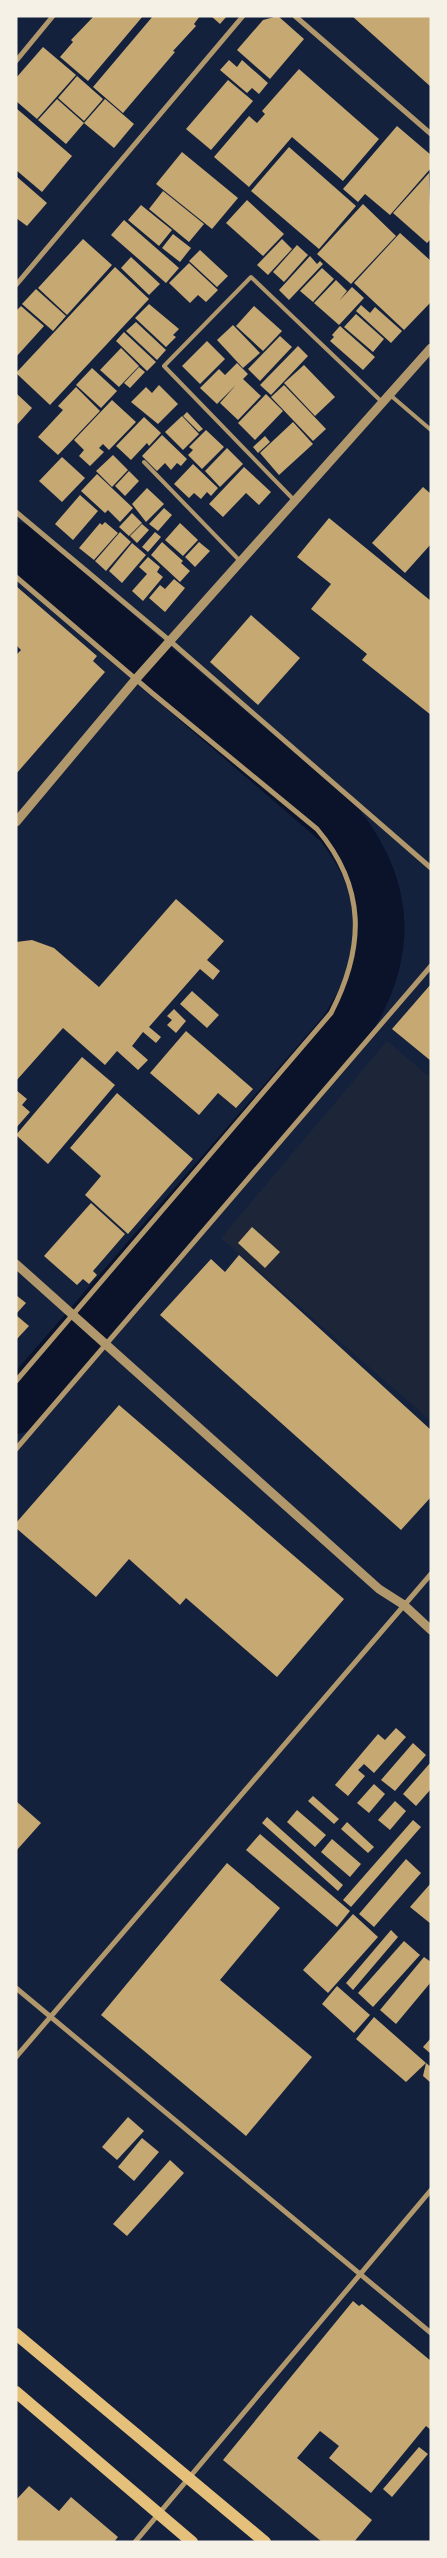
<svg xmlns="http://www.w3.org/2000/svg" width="447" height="2558" viewBox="0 0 447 2558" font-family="Inter,sans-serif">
<rect width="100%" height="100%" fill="#14213d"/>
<polygon fill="#1d2539" points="387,1041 431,1078 431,1421 221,1238"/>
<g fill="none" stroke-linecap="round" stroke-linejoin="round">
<g stroke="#0b132b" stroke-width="9">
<polyline points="282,1124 285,1097"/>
<polyline points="40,1405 43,1377"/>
</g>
<path stroke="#0b132b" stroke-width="50" d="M16,547L339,824C394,894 391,961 342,1033L16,1409"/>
</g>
<g fill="#c6a872">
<polygon points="94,16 143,16 88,81 60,57 73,42 71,40"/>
<polygon points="153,16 200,16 194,24 196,26 173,51 175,52 123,113 93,87"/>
<polygon points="211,16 227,16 220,24"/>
<polygon points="278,16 304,39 270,79 237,50 263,20"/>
<polygon points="352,16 431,16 431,87"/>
<polygon points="43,47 76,75 37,119 16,101 16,78"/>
<polygon points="229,60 237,67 242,60 268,83 259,94 252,88 247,93 220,70"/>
<polygon points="299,69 379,139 343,181 292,137 249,187 214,157 249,116 257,123 265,114 262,111"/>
<polygon points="77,76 103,99 84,121 58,98"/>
<polygon points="228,80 253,101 211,150 186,129"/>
<polygon points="57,99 84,123 66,144 38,120"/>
<polygon points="105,99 134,124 114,148 84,123"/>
<polygon points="16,108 72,156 42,192 16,170"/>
<polygon points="397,126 431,155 431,168 390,215 365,194 358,202 343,189"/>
<polygon points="289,147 356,206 319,249 251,191"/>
<polygon points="182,152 238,198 212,229 156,184"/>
<polygon points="429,173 431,239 427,243 393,213"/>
<polygon points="16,176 47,203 27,226 16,218"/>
<polygon points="163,191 204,224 189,242 149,209"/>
<polygon points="247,200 284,234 263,256 226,223"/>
<polygon points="363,204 396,236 351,284 317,254"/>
<polygon points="141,205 172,230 159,246 128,220"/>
<polygon points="124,220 179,268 166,283 111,235"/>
<polygon points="400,233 431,261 431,302 404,330 354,283"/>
<polygon points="173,234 191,248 180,262 162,248"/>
<polygon points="83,239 112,265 67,315 38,288"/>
<polygon points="282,239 292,249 268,275 257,265"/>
<polygon points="297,245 308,255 284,282 273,272"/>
<polygon points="200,250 228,276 217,287 189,261"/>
<polygon points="310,256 317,264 320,261 323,264 289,300 279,290"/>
<polygon points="131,257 160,284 149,295 121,268"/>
<polygon points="189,263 218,290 206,302 198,295 190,303 169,283"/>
<polygon points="115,267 149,299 50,405 16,373"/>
<polygon points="322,268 334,279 313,302 300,291"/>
<polygon points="336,280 347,291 339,301 352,287 364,298 339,325 314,303"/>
<polygon points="36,289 66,316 53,331 22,304"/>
<polygon points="149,304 179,329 173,335 176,337 166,347 135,318"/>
<polygon points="361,305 370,313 375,307 402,331 391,343 356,311"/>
<polygon points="21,306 44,326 16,357 16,311"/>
<polygon points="254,306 282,331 263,351 236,326"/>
<polygon points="356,314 384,339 373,352 344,327"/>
<polygon points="136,322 166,350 157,360 126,331"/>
<polygon points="233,325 260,353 243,368 217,340"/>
<polygon points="340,326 375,357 363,370 330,341 334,337 332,335"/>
<polygon points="124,332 156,362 147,371 116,341"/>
<polygon points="280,336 292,347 260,381 248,369"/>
<polygon points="207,341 225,359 200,384 182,366"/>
<polygon points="298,346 308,356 271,395 260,385"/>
<polygon points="121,348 139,366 119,387 100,370"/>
<polygon points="237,363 248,374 243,379 261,396 238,420 220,403 236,385 217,404 200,388 219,369 225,375"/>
<polygon points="304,365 335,397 315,416 284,383"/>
<polygon points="139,367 145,372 130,388 124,383"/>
<polygon points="92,368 117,391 101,408 76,385"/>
<polygon points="159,385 178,404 158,424 131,402 146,387 152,393"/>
<polygon points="284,385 326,429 313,441 271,397"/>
<polygon points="76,387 100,411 58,455 38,437 63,410 58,406"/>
<polygon points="16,393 32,408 16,426"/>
<polygon points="266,394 283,411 255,440 238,423"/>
<polygon points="112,400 136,422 109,450 103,444 99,448 104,452 90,466 79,456 84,450 74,440"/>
<polygon points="187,412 203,429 199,432 183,416"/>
<polygon points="182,416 199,434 183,450 165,432"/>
<polygon points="144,417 161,433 149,446 147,443 131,460 116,446"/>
<polygon points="293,422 313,444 279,475 260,453"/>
<polygon points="206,430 224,447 202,469 188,455 193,450 189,447"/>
<polygon points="162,435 187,459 181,466 177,463 171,470 165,463 157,471 142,456"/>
<polygon points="265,436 270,442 258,453 253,447"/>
<polygon points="227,448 243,464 220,487 205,471"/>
<polygon points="113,455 128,470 112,487 96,471"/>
<polygon points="62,457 85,478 62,502 39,481"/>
<polygon points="193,464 218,488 211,496 207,492 201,499 194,493 189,498 174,484"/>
<polygon points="244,467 271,492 259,505 246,493 223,517 209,504"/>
<polygon points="129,471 139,481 125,496 115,486"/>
<polygon points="97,474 133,508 120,522 108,510 105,513 81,491"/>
<polygon points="423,487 431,494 431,544 405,573 372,543"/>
<polygon points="147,488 164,504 146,522 132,504"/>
<polygon points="80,495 98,511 73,540 55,524"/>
<polygon points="164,508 172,515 158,531 149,524"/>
<polygon points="132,513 142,523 129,536 119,527"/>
<polygon points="329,518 431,601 431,715 362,660 367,654 311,609 331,584 297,557"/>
<polygon points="105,522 118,533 94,560 79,548 100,523 102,525"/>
<polygon points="180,523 198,540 183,556 165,540"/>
<polygon points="142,524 149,530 137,543 130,536"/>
<polygon points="120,532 131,542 106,571 95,561"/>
<polygon points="155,532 161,537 148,552 142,547"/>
<polygon points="162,542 183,561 181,563 190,571 180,582 151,555"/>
<polygon points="199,542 210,551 195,567 185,557"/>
<polygon points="132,543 146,555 122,583 109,571"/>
<polygon points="148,557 160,567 157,572 163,577 143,601 132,591 147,574 139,567"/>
<polygon points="174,579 185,588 165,612 149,598 160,585 165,589"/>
<polygon points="16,586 97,656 93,661 105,672 16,774 16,655 21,650 16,645"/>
<polygon points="251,615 300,658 258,705 210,662"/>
<polygon points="176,899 224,941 207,960 220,971 213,980 200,969 149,1027 161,1037 156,1043 143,1032 132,1046 148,1060 138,1070 117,1051 105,1065 63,1028 16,1081 16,942 32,940 54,948 99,987"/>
<polygon points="431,984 431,1061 392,1029"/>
<polygon points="192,991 219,1015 207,1028 180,1004"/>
<polygon points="174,1009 186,1021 176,1033 167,1025 172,1020 167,1016"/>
<polygon points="186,1031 253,1089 236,1108 218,1093 199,1115 150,1073"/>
<polygon points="82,1057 115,1085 48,1164 16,1135"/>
<polygon points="16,1090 27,1099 22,1105 30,1112 16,1128"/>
<polygon points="117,1093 193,1159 128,1234 85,1195 101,1176 70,1148"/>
<polygon points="91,1203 125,1234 93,1271 97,1275 89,1284 83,1279 77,1285 44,1256"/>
<polygon points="252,1227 280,1252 265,1268 238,1243"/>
<polygon points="239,1255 431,1430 431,1497 401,1530 160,1315 211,1259 225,1272"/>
<polygon points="16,1295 26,1303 16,1314"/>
<polygon points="16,1315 29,1326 16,1340"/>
<polygon points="119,1405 344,1599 277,1677 186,1598 180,1605 129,1559 96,1597 16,1528 16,1523"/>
<polygon points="396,1728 406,1737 374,1773 364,1764 358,1770 365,1776 348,1796 335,1785 378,1734 385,1740"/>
<polygon points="413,1743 426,1755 395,1791 381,1780"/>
<polygon points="431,1762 431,1789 416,1806 403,1794"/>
<polygon points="374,1784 385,1794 369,1813 357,1803"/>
<polygon points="313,1796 339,1819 334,1824 308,1801"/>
<polygon points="16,1801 41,1823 16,1851"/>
<polygon points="395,1801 406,1811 390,1830 378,1820"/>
<polygon points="297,1810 326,1835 315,1847 287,1822"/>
<polygon points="267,1817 343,1885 338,1891 262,1823"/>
<polygon points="413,1820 421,1827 351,1907 343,1900"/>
<polygon points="347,1822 374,1847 368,1853 341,1829"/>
<polygon points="260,1834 350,1911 337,1927 246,1850"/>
<polygon points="332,1839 361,1864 350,1877 321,1852"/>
<polygon points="406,1859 421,1873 374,1927 359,1914"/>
<polygon points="227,1863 280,1908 220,1980 312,2057 246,2136 101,2015"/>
<polygon points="431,1883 431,1924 410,1907"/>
<polygon points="353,1914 378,1937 328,1993 303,1970"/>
<polygon points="391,1930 398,1937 353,1990 346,1983"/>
<polygon points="404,1941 420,1955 373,2007 358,1993"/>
<polygon points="424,1957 431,1962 431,1982 396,2024 380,2010"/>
<polygon points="337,1986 370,2015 354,2033 322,2004"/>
<polygon points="374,2017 426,2063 406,2082 356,2039"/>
<polygon points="431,2038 431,2054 423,2047"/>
<polygon points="426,2063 431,2067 431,2083 423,2076"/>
<polygon points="128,2117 144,2131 117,2160 102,2147"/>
<polygon points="142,2138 159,2152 134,2181 118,2167"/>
<polygon points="170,2160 184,2173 127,2236 113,2224"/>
<polygon points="353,2301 359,2306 362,2304 431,2361 431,2430 426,2426 371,2493 329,2458 339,2446 320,2431 297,2458 372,2520 354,2542 322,2542 223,2460"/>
<polygon points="419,2447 428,2454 392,2497 383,2489"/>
<polygon points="29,2486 59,2511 71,2497 118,2537 114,2542 16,2542 16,2500"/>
</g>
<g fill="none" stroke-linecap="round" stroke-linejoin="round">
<g stroke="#b1986c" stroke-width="4">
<polyline points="389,394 431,430"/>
<polyline points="144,462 240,561"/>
<polyline points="294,500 164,366 251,277 382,402"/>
</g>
<g stroke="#b1986c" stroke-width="5">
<polyline points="295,16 431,134"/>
<polyline points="16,61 53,16"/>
<polyline points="16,285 243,16"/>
<polyline points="16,512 170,641 431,868"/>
<path d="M16,577L152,693L317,829C366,887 365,947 331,1013L16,1381"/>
<polyline points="16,1449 431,966"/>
<polyline points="16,1988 431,2333"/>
<polyline points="16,2057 431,1574"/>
<polyline points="135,2542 431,2190"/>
</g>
<g stroke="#b1986c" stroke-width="9">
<polyline points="16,822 136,679 431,348"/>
<polyline points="16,1264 379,1589 404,1605 431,1630"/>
</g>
<g stroke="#e5c07b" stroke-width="12">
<polyline points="16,2334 265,2542"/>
<polyline points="16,2392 192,2542"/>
</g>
</g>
<rect width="447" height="2558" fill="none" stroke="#f6f1e7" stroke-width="35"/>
</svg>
